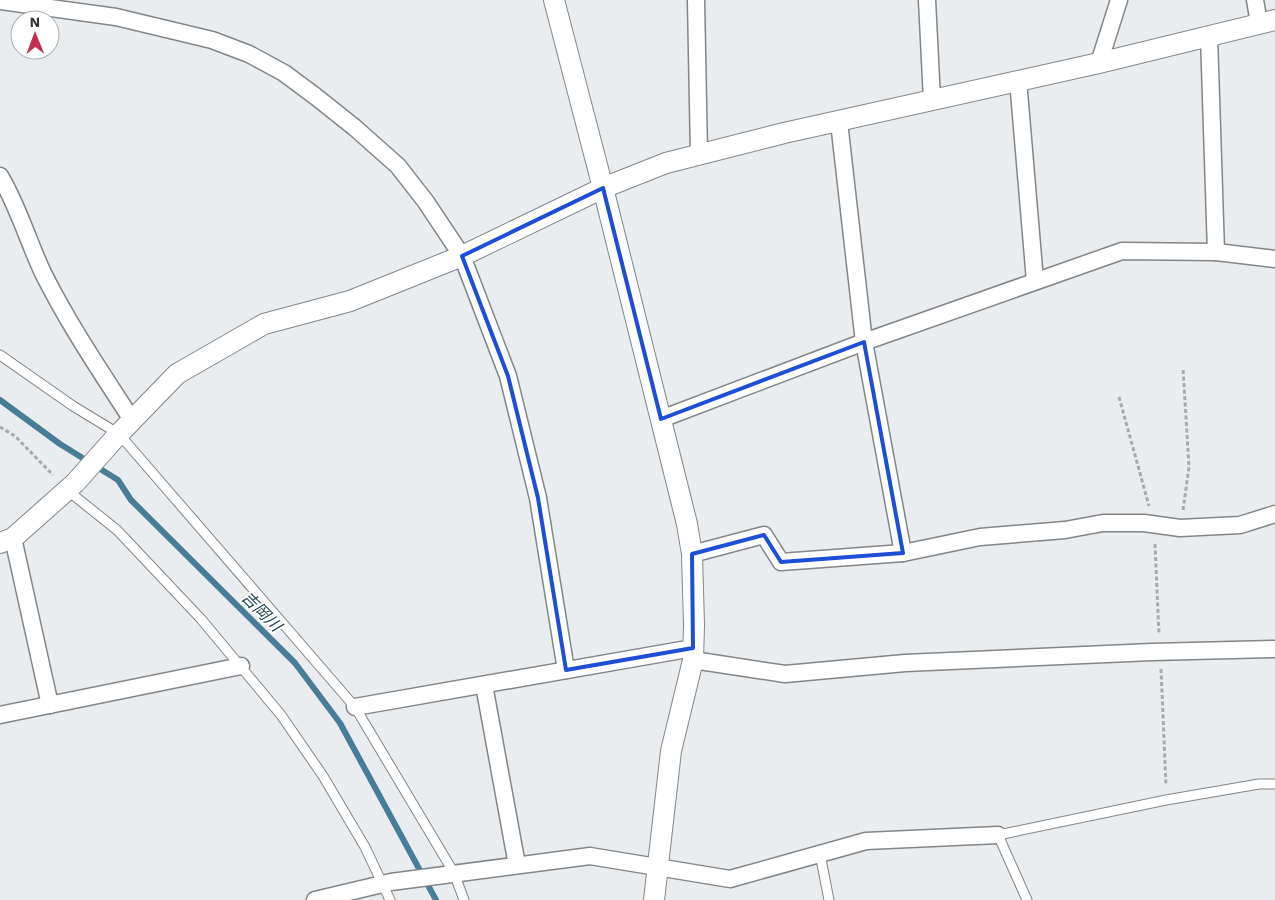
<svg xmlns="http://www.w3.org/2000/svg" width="1275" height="900" viewBox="0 0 1275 900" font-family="'Work Sans','Noto Sans JP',sans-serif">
<rect width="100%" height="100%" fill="#eaedef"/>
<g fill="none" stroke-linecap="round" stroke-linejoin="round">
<polyline stroke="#477d96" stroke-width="6" points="0,400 60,444 118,480 131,500 295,663 340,723 436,900"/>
<g stroke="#838587" stroke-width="11">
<g id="service">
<polyline points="0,355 73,406 119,434 355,707 454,873 464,900"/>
<polyline points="67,490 117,530 201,619 281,715 323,776 365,847 390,900"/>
<polyline points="820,854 829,900"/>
<polyline points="1027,900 998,835 1166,800 1259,784 1275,784"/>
</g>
</g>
<g stroke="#838587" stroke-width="19">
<g id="minor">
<polyline points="696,0 699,155"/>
<polyline points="927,0 932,100"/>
<polyline points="1255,0 1259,23"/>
<polyline points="0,1 116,17 212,40 249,54 284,73 315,96 354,127 398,166 426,202 462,256 508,376 538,498 566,670"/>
<polyline points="1099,63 1119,0"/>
<polyline points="1018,80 1035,281"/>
<polyline points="839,122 864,342 903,553"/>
<path d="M0,176C18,206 28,241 43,273C69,325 101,372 132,420"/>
<polyline points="1216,252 1275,259"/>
<polyline points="661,419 864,342 1122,251 1216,252 1209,36"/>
<polyline points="13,538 50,705"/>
<polyline points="692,554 764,535 781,562 903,553 980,537 1065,530 1103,523 1144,523 1180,528 1240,525 1275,514"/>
<polyline points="693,660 785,674 905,663 1152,652 1275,649"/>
<polyline points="484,685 517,865"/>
<polyline points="355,707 693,648"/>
<polyline points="0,715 241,666"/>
<polyline points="315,900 391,882 590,856 730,879 866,841 998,835"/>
</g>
</g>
<g stroke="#838587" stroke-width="22">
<g id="tertiary">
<polyline points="554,0 603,188 687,524 692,554 694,625 693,660 671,751 654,900"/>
<polyline points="0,543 13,538 75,483 115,438 177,374 264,324 350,301 462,256 603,188 666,163 784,133 1099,63 1275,20"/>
</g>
</g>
<g stroke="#a7a9ab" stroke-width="3" stroke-dasharray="4 2.5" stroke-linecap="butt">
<polyline points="1119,397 1149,506"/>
<polyline points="0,427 15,436 53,475"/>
<polyline points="1183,510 1189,467 1183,368"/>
<polyline points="1155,544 1159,635"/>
<polyline points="1161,669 1166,785"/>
</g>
<use href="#service" stroke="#fff" stroke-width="9"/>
<use href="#minor" stroke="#fff" stroke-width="16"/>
<use href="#tertiary" stroke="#fff" stroke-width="20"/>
</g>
<path fill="none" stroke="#1d4ed8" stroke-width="4" stroke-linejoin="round" d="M603,188L661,419L864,342L903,553L781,562L764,535L692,554L693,648L566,670L538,498L508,376L462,256Z"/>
<g text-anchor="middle" stroke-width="4" stroke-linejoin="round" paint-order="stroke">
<g font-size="16" font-style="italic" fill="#1c3f4f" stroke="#fff">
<text transform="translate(262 611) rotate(45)" y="6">吉岡川</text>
</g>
</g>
<g transform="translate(35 35) rotate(359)"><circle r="24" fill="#ffffff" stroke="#adaeae"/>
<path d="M0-4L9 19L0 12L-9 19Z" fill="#c0304f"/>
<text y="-8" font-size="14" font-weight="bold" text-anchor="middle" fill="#333435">N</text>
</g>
</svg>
